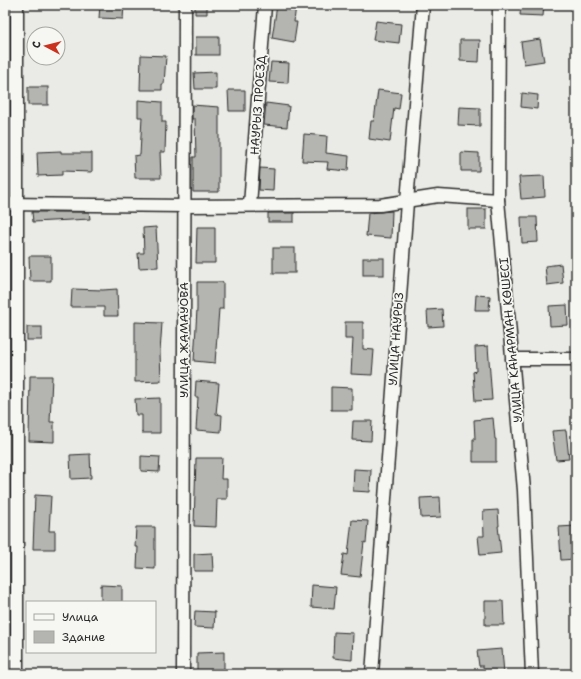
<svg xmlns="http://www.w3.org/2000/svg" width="581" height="679" viewBox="0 0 581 679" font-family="'Shantell Sans',sans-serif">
<rect width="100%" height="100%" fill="#eaeae6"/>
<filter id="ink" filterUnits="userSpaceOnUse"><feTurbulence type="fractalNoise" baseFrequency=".025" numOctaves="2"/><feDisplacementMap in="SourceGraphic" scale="8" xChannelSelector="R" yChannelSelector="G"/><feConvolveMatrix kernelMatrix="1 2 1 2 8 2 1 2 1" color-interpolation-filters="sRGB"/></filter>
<g filter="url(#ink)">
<g fill="#b4b4b1" stroke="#2b2b2b">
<polygon points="100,5 124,5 123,19 99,18"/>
<polygon points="207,5 207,14 195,14 195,6"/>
<polygon points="277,5 296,5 294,22 297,22 294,42 272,38"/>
<polygon points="521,5 544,5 543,16 520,15"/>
<polygon points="376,21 401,24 399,43 373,40"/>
<rect x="196" y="37" width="23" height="18"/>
<polygon points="540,39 544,61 524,64 521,42"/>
<polygon points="460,40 480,40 479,62 460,61"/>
<polygon points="141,55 166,56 164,84 162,84 162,90 140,90"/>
<polygon points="271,62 289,63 288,83 269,82"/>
<polygon points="216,72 216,89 195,89 194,73"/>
<rect x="28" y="87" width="20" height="18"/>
<polygon points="228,90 245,90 245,111 229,111"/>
<polygon points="378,90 401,93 399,109 394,108 390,142 369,139 371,121 374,121"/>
<polygon points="522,93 538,95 537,109 521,107"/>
<polygon points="138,100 162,102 162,122 166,122 165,152 160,152 161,178 135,178 134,156 140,155 142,117 138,117"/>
<polygon points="266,103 289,106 287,127 264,125"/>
<polygon points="192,105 219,107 219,192 193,192 193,157 196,157 195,119 192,119"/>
<polygon points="459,107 480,108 480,126 458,125"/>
<polygon points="304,134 327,136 326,153 349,156 348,171 327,169 328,162 302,161"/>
<polygon points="61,151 61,153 92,153 92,172 62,171 62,175 38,176 37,152"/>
<polygon points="461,152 479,153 479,171 461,171"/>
<polygon points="260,168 274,169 273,191 259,190"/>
<polygon points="544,176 545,197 521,199 519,177"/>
<rect x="468" y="209" width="18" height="20"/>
<polygon points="392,211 391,238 366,236 368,213"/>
<polygon points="32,212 89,212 90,219 33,222"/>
<rect x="268" y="213" width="26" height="9"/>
<polygon points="521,217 537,217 538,242 522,243"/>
<polygon points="156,227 158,267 139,268 138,253 144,253 143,228"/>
<polygon points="197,227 215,227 215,263 196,263"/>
<rect x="273" y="248" width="22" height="25"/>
<polygon points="29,256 51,256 51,281 30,281"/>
<rect x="363" y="258" width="21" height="17"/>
<polygon points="561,264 563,283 547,285 545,266"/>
<polygon points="197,282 223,282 223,309 219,309 215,363 194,361 197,309"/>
<polygon points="72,289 103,290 117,289 118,316 104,316 104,307 71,307"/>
<polygon points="476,295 490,296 489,310 475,310"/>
<polygon points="567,305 568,325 550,326 549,306"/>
<polygon points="442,309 443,326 428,327 427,310"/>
<polygon points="135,322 162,323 160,352 161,381 135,382"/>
<polygon points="345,322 363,322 363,349 374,350 372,375 351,374 353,339 345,339"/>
<rect x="27" y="327" width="15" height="13"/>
<polygon points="488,346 492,400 475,401 473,372 476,371 475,347"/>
<polygon points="30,376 52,376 50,422 54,422 54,442 29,441"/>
<polygon points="196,381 219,383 216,414 222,415 221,432 196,430 198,397 195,397"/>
<polygon points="331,387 352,388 352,410 331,410"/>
<polygon points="160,398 160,433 142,433 142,415 136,415 135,399"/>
<polygon points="493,418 495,439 496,439 496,462 473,462 473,439 475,439 474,420"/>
<polygon points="353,421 372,421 371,441 352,440"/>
<polygon points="566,430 569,459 556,460 552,431"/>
<polygon points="90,454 91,478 71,479 70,455"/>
<polygon points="141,456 160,457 159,472 141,471"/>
<polygon points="196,458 222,458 221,479 227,479 227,499 217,499 216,527 194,526"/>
<polygon points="354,469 371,470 370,492 353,491"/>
<polygon points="35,495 51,496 49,531 55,531 55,549 33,549"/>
<polygon points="440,497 441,517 421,518 420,498"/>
<polygon points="498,510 499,526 498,526 501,553 480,555 478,536 484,536 483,511"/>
<polygon points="352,520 368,521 366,543 364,542 360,577 341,575 344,554 348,555"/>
<polygon points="576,526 576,559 561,560 559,527"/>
<polygon points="136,527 155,527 155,569 137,568 138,547 135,547"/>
<polygon points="212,553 213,571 194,571 194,554"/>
<polygon points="101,585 122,586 122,602 101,602"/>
<polygon points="312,585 336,587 334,609 311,607"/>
<polygon points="485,601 503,601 504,625 485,625"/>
<polygon points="195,611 215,612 214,628 194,627"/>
<polygon points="334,632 353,633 352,660 333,658"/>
<polygon points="502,649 504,674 484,674 483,666 479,666 477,651"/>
<polygon points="224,652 224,670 197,671 197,653"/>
</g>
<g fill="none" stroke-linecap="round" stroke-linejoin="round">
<g stroke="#2b2b2b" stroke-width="15">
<g id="street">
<polyline points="499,5 498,200 524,490 532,674"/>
<polyline points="5,204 184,206 380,205 438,196 498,200"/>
<polyline points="250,205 265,5"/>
<polyline points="512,359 576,359"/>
<polyline points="17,674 17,5"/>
<polyline points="183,674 185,5"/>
<polyline points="372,674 407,202 423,5"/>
</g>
</g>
<use href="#street" stroke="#f6f6f2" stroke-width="12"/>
</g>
</g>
<g text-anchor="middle" stroke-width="3.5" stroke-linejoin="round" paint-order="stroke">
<g font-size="12" fill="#2b2b2b" stroke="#f6f6f2">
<text transform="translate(258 105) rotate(-86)" y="4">НАУРЫЗ ПРОЕЗД</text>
<text transform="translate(396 339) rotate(-86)" y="4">УЛИЦА НАУРЫЗ</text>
<text transform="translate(184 340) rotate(-90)" y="4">УЛИЦА ЖАМАУОВА</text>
<text transform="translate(511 340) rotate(-95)" y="4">УЛИЦА КАҺАРМАН КӨШЕСІ</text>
</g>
</g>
<rect width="581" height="679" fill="none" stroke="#f6f6f2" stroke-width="20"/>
<rect x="10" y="10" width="561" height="659" fill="none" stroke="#2b2b2b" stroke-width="1.5" filter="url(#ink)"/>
<rect x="26" y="601" width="130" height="52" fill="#f6f6f2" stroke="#a5a5a2"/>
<rect x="34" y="614" width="20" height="6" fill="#f6f6f2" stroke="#a5a5a2"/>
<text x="62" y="621" font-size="12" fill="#2b2b2b">Улица</text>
<rect x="34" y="631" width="20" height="12" fill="#b4b4b1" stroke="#a5a5a2"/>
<text x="62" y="641" font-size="12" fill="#2b2b2b">Здание</text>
<g transform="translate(46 46) rotate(277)"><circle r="19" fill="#f6f6f2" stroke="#a5a5a2"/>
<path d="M0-3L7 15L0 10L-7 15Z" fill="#c8321e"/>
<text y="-6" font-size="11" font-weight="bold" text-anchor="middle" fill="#2b2b2b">С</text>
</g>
</svg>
